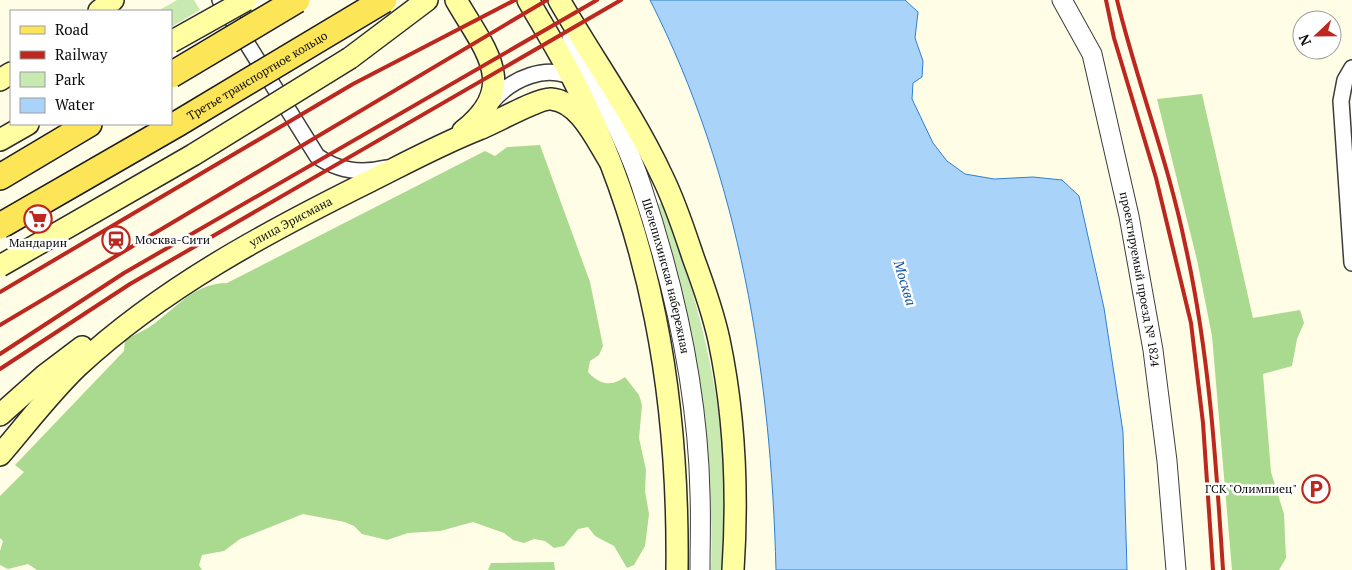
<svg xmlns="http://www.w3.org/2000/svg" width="1352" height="570" viewBox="0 0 1352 570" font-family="'PT Serif',serif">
<rect width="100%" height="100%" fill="#fffde6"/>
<g fill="#c8e9b0">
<polygon points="177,0 194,0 200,10 171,27 171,11 158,11"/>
<path d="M662,203C700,302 722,392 726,498C726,522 724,546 723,570H711C715,445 692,324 658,204Z"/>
</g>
<g fill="#a9da8f">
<polygon points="1202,94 1253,318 1300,310 1304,323 1297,339 1292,366 1263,374 1271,472 1284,514 1286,558 1279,570 1232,570 1212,336 1197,260 1157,99"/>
<path d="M540,145L590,282L603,346L599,355L590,361L588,372C600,385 611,387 625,377L639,395L642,405L639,438L646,470L645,491L649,514L645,546L634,565L627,568L614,546L595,536L588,527L578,529L564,546L554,548L545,541L534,539L524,543L513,540L504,533L473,522L440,531L408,533L387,540L362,534L354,526L345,522L303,514L240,539L224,551L202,555L199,565L202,570H37L28,564L8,569L0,565V551L3,541L0,538V496L24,472L15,465L124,351L125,340C134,335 146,330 155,323C179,305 196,283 227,283L485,151L495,156L507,147Z"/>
<polygon points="554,562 555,570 488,570 491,563"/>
</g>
<path fill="#a9d3f8" stroke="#2e80d1" d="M650,0H905L918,12L915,38L923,61L922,77L913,83L912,99L933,143L947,161L965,174L994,179L1033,177L1062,180L1079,196L1104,308L1123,432L1127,570H776C771,373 740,177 650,0Z"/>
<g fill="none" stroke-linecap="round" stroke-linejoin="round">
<g stroke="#3d3d3d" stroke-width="18">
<g id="minor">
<path d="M220,0L317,156C338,171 360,174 386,168"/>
<polyline points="1352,68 1345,80 1341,101 1352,263"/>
<path d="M490,104C510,79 548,61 578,81"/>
</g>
</g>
<g stroke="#3d3d3d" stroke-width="21">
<g id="tertiary">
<path id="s1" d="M1062,0L1092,54L1129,216L1153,350L1167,461L1176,570"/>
<path id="s2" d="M572,37C595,85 625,136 641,185C674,284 698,390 700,494C701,519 700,545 700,570"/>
</g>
</g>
<g stroke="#2c2c2c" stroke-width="24">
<g id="secondary">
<path d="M456,0C484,49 521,86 463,131"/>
<path d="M528,0C543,26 559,52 573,79C652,233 679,399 677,570"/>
<path d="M559,0C593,59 633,114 662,176C675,202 684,230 693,257C703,284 713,312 719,340C735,416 738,493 733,570"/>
<polyline points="99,11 113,0"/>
<polyline points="350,58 427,0"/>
<polyline points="0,80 11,73"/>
<polyline points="0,140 28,124"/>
<polyline points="0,415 45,375 82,347"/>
<path id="s3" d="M0,455C25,426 49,394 77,367C162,288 267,232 370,181C406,163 441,144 479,129C495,123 538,98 551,99C579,101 596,139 609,160"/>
</g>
</g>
<g stroke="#1b1b1b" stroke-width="28">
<polyline id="primary" points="0,177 89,124"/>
</g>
<use href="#minor" stroke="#fff" stroke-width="15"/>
<use href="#tertiary" stroke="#fff" stroke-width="19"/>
<use href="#secondary" stroke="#fffea1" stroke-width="21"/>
<use href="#primary" stroke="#fde558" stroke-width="25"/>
<g stroke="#bc271f" stroke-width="4">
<polyline points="1106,0 1114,38 1156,178 1191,323 1203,423 1213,570"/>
<path d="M1117,0C1137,82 1168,161 1185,244C1209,351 1216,460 1223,570"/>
<polyline points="0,292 353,84 515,0"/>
<polyline points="0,325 547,0"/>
<polyline points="0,354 124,273 597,0"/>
<polyline points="0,369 130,284 621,0"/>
</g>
<g stroke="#2c2c2c" stroke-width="24" stroke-linecap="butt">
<g id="secondary-bridge">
<polyline points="171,42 246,0"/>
<polyline points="0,266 193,155 350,58"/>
</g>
</g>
<g stroke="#1b1b1b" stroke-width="28" stroke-linecap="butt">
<g id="primary-bridge">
<polyline points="171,75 297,0"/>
<path id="s4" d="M0,226L177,124L384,0"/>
</g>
</g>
<use href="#secondary-bridge" stroke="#fffea1" stroke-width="21"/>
<use href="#primary-bridge" stroke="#fde558" stroke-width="25"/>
</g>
<defs>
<g id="supermarket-ring" transform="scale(1.4375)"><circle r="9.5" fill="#fff" stroke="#bc271f" stroke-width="1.5"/><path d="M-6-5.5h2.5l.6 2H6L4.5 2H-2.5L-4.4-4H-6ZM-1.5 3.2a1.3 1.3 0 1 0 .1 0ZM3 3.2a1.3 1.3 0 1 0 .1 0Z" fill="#bc271f"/></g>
<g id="station-ring" transform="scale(1.4375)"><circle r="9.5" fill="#fff" stroke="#bc271f" stroke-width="1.5"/><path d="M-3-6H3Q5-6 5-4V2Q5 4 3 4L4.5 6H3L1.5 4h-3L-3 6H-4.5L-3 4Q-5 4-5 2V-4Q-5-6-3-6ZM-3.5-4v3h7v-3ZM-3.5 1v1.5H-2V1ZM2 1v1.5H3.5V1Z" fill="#bc271f"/></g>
<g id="parking-ring" transform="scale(1.4375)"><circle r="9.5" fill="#fff" stroke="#bc271f" stroke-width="1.5"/><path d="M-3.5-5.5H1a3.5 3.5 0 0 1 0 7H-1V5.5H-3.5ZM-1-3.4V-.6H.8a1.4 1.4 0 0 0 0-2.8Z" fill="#bc271f"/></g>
</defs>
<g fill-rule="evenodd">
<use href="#supermarket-ring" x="38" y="219"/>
<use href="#station-ring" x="116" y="240"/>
<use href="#parking-ring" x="1316" y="489"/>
</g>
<g text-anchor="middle" stroke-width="5" stroke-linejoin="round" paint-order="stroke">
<g font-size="12" fill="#0a0a0a" stroke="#fff">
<text dy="4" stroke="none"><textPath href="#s4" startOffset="298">Третье транспортное кольцо</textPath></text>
<text dy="4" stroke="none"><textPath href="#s3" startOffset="376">улица Эрисмана</textPath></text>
<text dy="4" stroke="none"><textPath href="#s2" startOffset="258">Шелепихинская набережная</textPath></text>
<text dy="4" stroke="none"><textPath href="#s1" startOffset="292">проектируемый проезд № 1824</textPath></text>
</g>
<g font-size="12" fill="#0a0a0a" stroke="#fff" text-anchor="start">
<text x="135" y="244">Москва-Сити</text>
<text x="38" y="247" text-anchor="middle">Мандарин</text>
<text x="1297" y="493" text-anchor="end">ГСК "Олимпиец"</text>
</g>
<g font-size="14" font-style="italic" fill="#11529d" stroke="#fff">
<text transform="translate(905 283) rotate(73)" y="5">Москва</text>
</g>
</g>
<rect x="10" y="10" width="162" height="115" fill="#ffffff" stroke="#9d9d9d"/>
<rect x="20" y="26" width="25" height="8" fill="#fde558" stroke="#9d9d9d"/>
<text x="55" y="35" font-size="15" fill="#0a0a0a">Road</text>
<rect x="20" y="51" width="25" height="8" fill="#bc271f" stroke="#9d9d9d"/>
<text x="55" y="60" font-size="15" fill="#0a0a0a">Railway</text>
<rect x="20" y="72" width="25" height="15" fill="#c8e9b0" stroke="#9d9d9d"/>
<text x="55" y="85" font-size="15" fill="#0a0a0a">Park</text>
<rect x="20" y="98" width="25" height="15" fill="#a9d3f8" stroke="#9d9d9d"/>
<text x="55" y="110" font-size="15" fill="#0a0a0a">Water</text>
<g transform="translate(1317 35) rotate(248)"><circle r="24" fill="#ffffff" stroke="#9d9d9d"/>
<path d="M0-4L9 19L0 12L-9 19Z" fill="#bc271f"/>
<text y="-8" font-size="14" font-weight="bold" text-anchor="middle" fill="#0a0a0a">N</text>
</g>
</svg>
